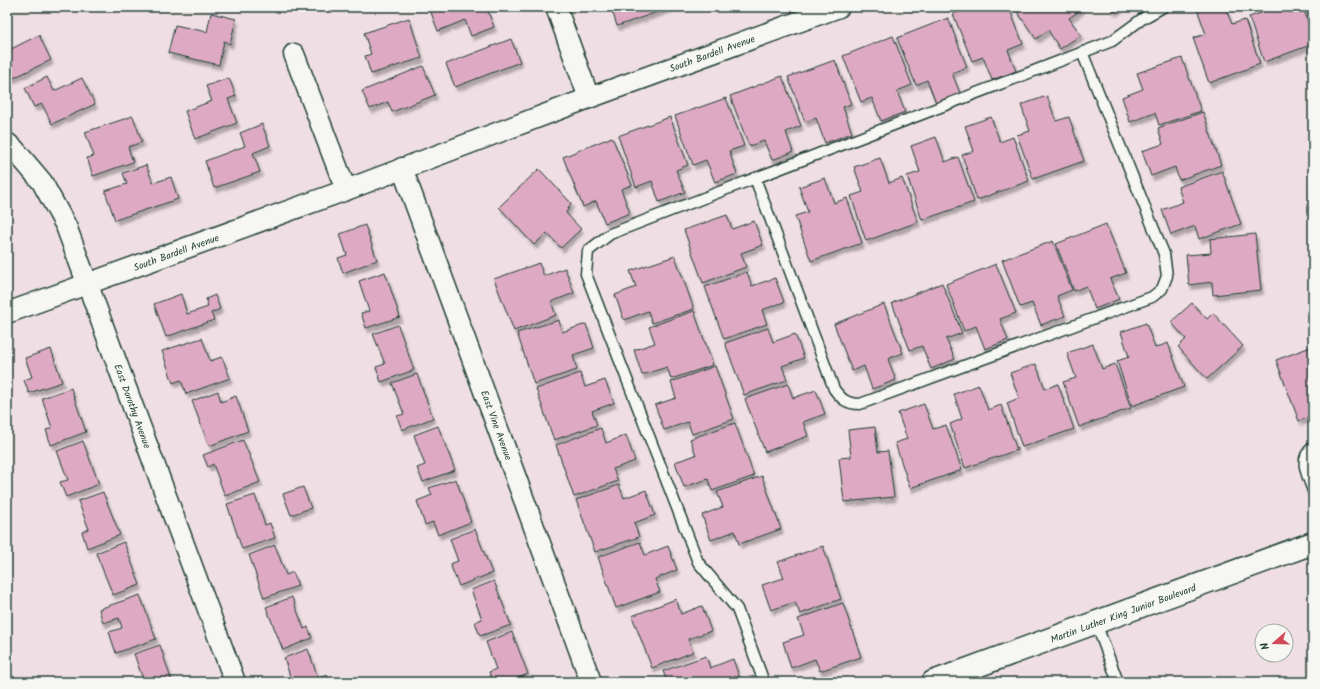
<svg xmlns="http://www.w3.org/2000/svg" width="1320" height="689" viewBox="0 0 1320 689" font-family="Kalam,sans-serif">
<defs>
<filter id="shadow"><feDropShadow dx="2.5" dy="4.5" stdDeviation="1" flood-color="#0004"/></filter>
</defs>
<rect width="100%" height="100%" fill="#efdfe4"/>
<filter id="ink" filterUnits="userSpaceOnUse"><feTurbulence type="fractalNoise" baseFrequency=".025" numOctaves="2"/><feDisplacementMap in="SourceGraphic" scale="8" xChannelSelector="R" yChannelSelector="G"/><feConvolveMatrix kernelMatrix="1 2 1 2 8 2 1 2 1" color-interpolation-filters="sRGB"/></filter>
<g filter="url(#ink)">
<g fill="#deaac3" stroke="#1f3d34" filter="url(#shadow)">
<polygon points="429,7 478,7 480,11 487,9 494,27 471,36 465,20 438,31"/>
<polygon points="611,7 672,7 617,26"/>
<polygon points="972,7 1009,7 1023,44 1008,50 1016,71 992,80 983,57 972,61 953,14"/>
<polygon points="1014,7 1081,7 1082,9 1069,18 1081,35 1060,49 1048,30 1036,39"/>
<polygon points="1110,7 1121,7 1114,12"/>
<polygon points="1202,7 1225,7 1232,24 1245,20 1260,64 1209,83 1193,38 1206,34 1197,9"/>
<polygon points="1259,7 1303,7 1313,36 1313,44 1264,62 1249,17 1261,13"/>
<polygon points="1306,7 1313,7 1313,27"/>
<polygon points="211,13 236,19 230,44 224,41 219,65 168,53 175,25 207,32"/>
<polygon points="409,18 422,58 371,74 365,56 371,54 364,33"/>
<polygon points="948,18 967,67 952,73 960,93 936,103 927,80 916,85 897,38"/>
<polygon points="39,35 51,60 9,80 7,76 7,41 11,49"/>
<polygon points="893,36 912,85 897,91 905,112 881,121 872,98 861,102 843,56"/>
<polygon points="511,39 520,62 455,87 446,64"/>
<polygon points="1182,58 1201,111 1159,125 1155,113 1130,122 1122,97 1143,89 1137,73"/>
<polygon points="835,60 851,104 843,107 852,133 825,143 816,118 805,122 788,77"/>
<polygon points="423,66 435,95 392,112 388,102 370,109 362,91"/>
<polygon points="782,76 801,126 786,132 793,152 772,160 764,141 749,146 730,96"/>
<polygon points="47,77 54,91 82,78 95,104 52,124 42,104 34,107 25,88"/>
<polygon points="229,78 236,96 228,99 237,123 195,139 185,111 212,101 206,86"/>
<polygon points="1047,96 1056,121 1069,117 1084,161 1033,179 1017,135 1030,131 1021,105"/>
<polygon points="726,98 744,146 729,151 737,174 715,182 706,160 693,165 675,116"/>
<polygon points="1203,112 1221,165 1179,180 1175,167 1151,176 1142,151 1163,144 1158,128"/>
<polygon points="133,116 142,142 128,147 133,162 93,176 87,158 94,156 85,132"/>
<polygon points="670,117 688,165 676,170 685,192 659,202 652,181 636,187 618,136"/>
<polygon points="991,117 1000,142 1013,137 1029,181 977,200 962,155 974,151 965,126"/>
<polygon points="262,124 270,146 253,153 260,172 214,188 205,161 245,146 240,133"/>
<polygon points="612,137 632,185 621,189 630,213 605,223 596,201 583,207 563,157"/>
<polygon points="936,137 945,162 958,157 974,202 922,220 907,176 920,172 911,146"/>
<polygon points="880,158 889,183 902,178 918,222 866,241 851,196 863,192 854,167"/>
<polygon points="146,165 153,183 171,177 178,199 115,220 105,191 127,184 123,173"/>
<polygon points="539,169 571,203 566,213 581,229 561,248 547,233 534,245 499,207"/>
<polygon points="1222,171 1241,224 1199,239 1195,226 1171,235 1162,210 1183,202 1178,187"/>
<polygon points="825,178 834,203 847,198 862,243 811,261 795,216 808,212 799,187"/>
<polygon points="727,215 732,229 754,221 763,245 741,253 746,267 703,283 684,230"/>
<polygon points="1106,224 1126,273 1110,279 1119,299 1095,309 1086,286 1074,291 1056,244"/>
<polygon points="365,225 377,260 343,273 338,258 347,255 340,234"/>
<polygon points="1255,234 1261,290 1213,295 1212,282 1189,285 1186,255 1211,253 1210,239"/>
<polygon points="1053,241 1072,290 1057,296 1065,316 1041,325 1032,303 1020,307 1002,260"/>
<polygon points="675,256 694,309 652,323 648,311 624,320 615,295 636,287 630,271"/>
<polygon points="539,263 544,276 565,268 574,293 551,302 556,315 514,331 494,279"/>
<polygon points="996,264 1016,313 1000,319 1008,340 985,349 976,326 964,331 946,284"/>
<polygon points="385,272 400,317 366,328 361,313 369,311 359,281"/>
<polygon points="747,272 752,286 775,278 784,302 762,310 767,324 724,339 705,287"/>
<polygon points="942,283 962,333 946,339 955,359 931,369 922,346 910,350 892,303"/>
<polygon points="181,294 187,314 208,307 206,299 215,295 220,309 211,313 214,320 166,337 154,304"/>
<polygon points="1192,303 1207,319 1213,313 1243,346 1207,379 1178,347 1186,339 1171,322"/>
<polygon points="884,304 903,353 888,359 896,380 872,389 864,366 852,371 834,324"/>
<polygon points="694,311 713,365 671,379 667,367 642,375 634,350 655,343 649,327"/>
<polygon points="559,320 562,332 586,324 594,348 573,355 577,370 534,384 517,333"/>
<polygon points="1146,323 1155,348 1168,343 1184,387 1132,406 1117,361 1129,357 1121,332"/>
<polygon points="398,325 414,370 381,382 376,367 385,364 373,334"/>
<polygon points="768,328 773,342 795,334 804,358 782,366 787,380 744,395 725,343"/>
<polygon points="202,338 210,361 222,357 230,378 186,394 181,380 173,383 162,351"/>
<polygon points="1093,344 1102,369 1115,364 1131,408 1079,427 1063,382 1076,378 1067,353"/>
<polygon points="1313,346 1313,416 1299,421 1276,360"/>
<polygon points="51,349 62,382 29,393 24,380 32,377 25,358"/>
<polygon points="1036,364 1045,389 1058,384 1074,429 1022,447 1007,403 1019,398 1010,373"/>
<polygon points="715,366 734,419 692,434 688,422 664,430 655,405 676,398 671,382"/>
<polygon points="580,373 585,387 605,380 614,403 592,411 597,425 554,440 536,389"/>
<polygon points="417,374 433,418 402,430 397,416 404,414 392,383"/>
<polygon points="788,384 793,398 816,390 825,414 803,422 808,436 765,452 745,399"/>
<polygon points="979,385 988,410 1001,405 1017,450 965,468 950,424 962,419 954,394"/>
<polygon points="71,388 86,432 51,445 46,430 52,428 42,398"/>
<polygon points="218,391 221,402 236,396 248,431 209,446 192,401"/>
<polygon points="924,404 933,429 946,425 962,470 910,488 895,443 907,439 898,413"/>
<polygon points="735,423 754,476 712,491 708,479 684,487 675,462 696,455 690,439"/>
<polygon points="438,426 455,470 423,482 417,468 425,465 414,435"/>
<polygon points="875,427 878,452 888,451 894,497 844,502 839,458 851,457 848,430"/>
<polygon points="601,428 606,443 626,435 635,461 613,469 618,481 574,497 556,445"/>
<polygon points="243,440 260,482 225,496 213,464 208,467 203,455"/>
<polygon points="83,441 99,484 66,497 60,482 68,480 57,451"/>
<polygon points="762,476 781,529 739,544 735,531 711,540 702,515 723,507 717,492"/>
<polygon points="456,479 471,522 438,535 433,522 425,525 417,501 432,495 429,488"/>
<polygon points="619,485 624,498 646,490 655,515 634,523 639,537 595,552 576,500"/>
<polygon points="303,487 311,508 291,515 283,494"/>
<polygon points="103,492 120,535 87,548 82,532 89,529 78,501"/>
<polygon points="255,495 265,525 270,523 275,538 242,549 227,504"/>
<polygon points="475,529 492,573 459,586 450,564 458,561 450,539"/>
<polygon points="124,542 140,585 113,595 96,553"/>
<polygon points="640,542 645,555 668,546 677,570 655,579 660,592 616,608 598,557"/>
<polygon points="275,545 286,575 293,572 298,586 264,598 249,555"/>
<polygon points="823,546 841,599 800,614 795,602 771,610 762,585 784,578 778,562"/>
<polygon points="494,581 511,625 480,636 475,622 482,619 471,590"/>
<polygon points="140,595 156,639 116,653 109,632 122,628 119,618 103,623 99,609"/>
<polygon points="292,597 304,629 308,627 312,638 283,650 266,607"/>
<polygon points="676,599 681,614 702,606 711,631 688,639 693,652 652,668 632,616"/>
<polygon points="843,603 861,657 820,671 815,659 791,668 783,642 804,635 798,619"/>
<polygon points="512,632 528,674 508,682 493,682 489,672 496,669 486,642"/>
<polygon points="160,645 172,682 144,682 134,654"/>
<polygon points="308,649 318,678 327,675 330,682 292,682 284,658"/>
<polygon points="706,656 710,668 733,659 741,682 667,682 663,671"/>
</g>
<g fill="none" stroke-linecap="round" stroke-linejoin="round">
<g stroke="#1f3d34" stroke-width="13">
<g id="service">
<path d="M755,178L834,389C841,399 847,404 860,404L1152,297L1162,289L1167,276L1164,254L1082,52"/>
<path d="M1313,447C1297,459 1308,476 1313,491"/>
<polyline points="1096,623 1118,682"/>
<polyline points="764,682 737,609 698,562 586,274 588,251 610,234 1112,41 1142,19 1163,7"/>
</g>
</g>
<g stroke="#1f3d34" stroke-width="23">
<g id="minor">
<polyline points="556,7 589,98"/>
<polyline points="294,54 346,190"/>
<polyline points="7,143 14,149 42,182 66,226 235,682"/>
<polyline points="402,168 591,682"/>
<polyline points="7,313 346,190 589,98 839,7"/>
</g>
</g>
<g stroke="#1f3d34" stroke-width="25">
<polyline id="tertiary" points="933,682 1313,543"/>
</g>
<use href="#service" stroke="#f6f6f2" stroke-width="10"/>
<use href="#minor" stroke="#f6f6f2" stroke-width="20"/>
<use href="#tertiary" stroke="#f6f6f2" stroke-width="22"/>
</g>
</g>
<g text-anchor="middle" stroke-width="3" stroke-linejoin="round" paint-order="stroke">
<g font-size="10" fill="#1f3d34" stroke="#f6f6f2">
<text transform="translate(712 53) rotate(-20)" y="4">South Bardell Avenue</text>
<text transform="translate(176 252) rotate(-20)" y="4">South Bardell Avenue</text>
<text transform="translate(133 406) rotate(70)" y="4">East Dorothy Avenue</text>
<text transform="translate(497 425) rotate(70)" y="4">East Vine Avenue</text>
<text transform="translate(1123 613) rotate(-20)" y="4">Martin Luther King Junior Boulevard</text>
</g>
</g>
<rect width="1320" height="689" fill="none" stroke="#f6f6f2" stroke-width="24"/>
<rect x="12" y="12" width="1296" height="665" fill="none" stroke="#1f3d34" stroke-width="1.5" filter="url(#ink)"/>
<g transform="translate(1274 643) rotate(250)"><circle r="19" fill="#f6f6f2" stroke="#a0aca6"/>
<path d="M0-3L7 15L0 10L-7 15Z" fill="#d1495b"/>
<text y="-6" font-size="11" font-weight="bold" text-anchor="middle" fill="#1f3d34">N</text>
</g>
</svg>
